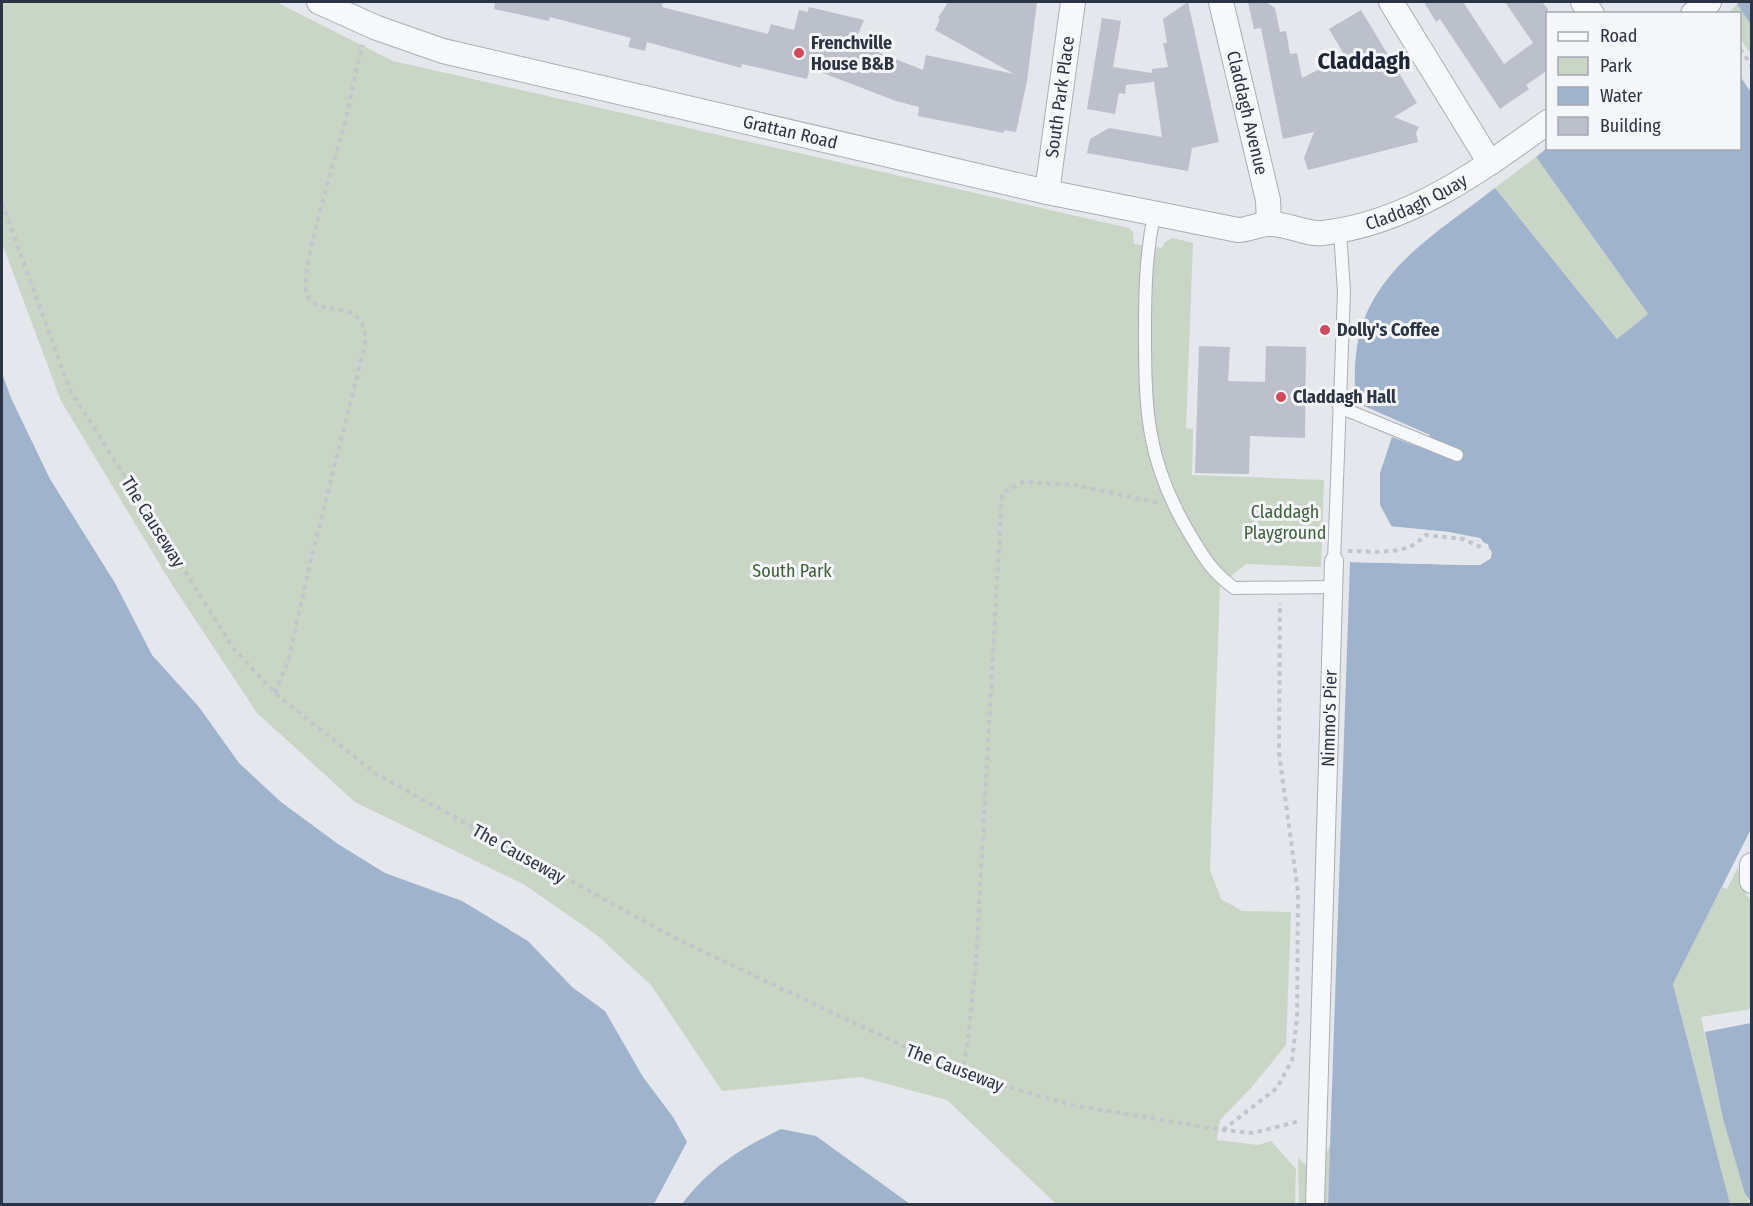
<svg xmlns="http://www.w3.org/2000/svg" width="1753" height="1206" viewBox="0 0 1753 1206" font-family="'Fira Sans Condensed',sans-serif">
<rect width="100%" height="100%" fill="#e4e7ec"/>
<g fill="#c9d6c5">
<polygon points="2,2 276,2 393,61 1129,228 1133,232 1134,244 1162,248 1165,242 1173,238 1193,243 1186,428 1193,429 1192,475 1324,480 1321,567 1246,564 1220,585 1210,870 1221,899 1242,911 1291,912 1286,1045 1251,1088 1220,1120 1217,1140 1258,1145 1271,1141 1296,1169 1295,1204 1056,1204 947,1100 861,1077 722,1091 651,985 598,936 525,885 355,802 257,713 171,583 61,401 2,243"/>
<polygon points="1737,4 1751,25 1751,55 1740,38 1740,14 1728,14"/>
<polygon points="1536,157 1648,314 1617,339 1495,188"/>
<polygon points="1738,867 1741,886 1751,901 1751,1009 1701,1017 1723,1119 1745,1194 1751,1204 1730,1204 1673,984 1722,887 1727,889"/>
<polygon points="1330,1145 1328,1204 1320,1204 1326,1154"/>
<polygon points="1298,1158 1310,1168 1309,1204 1299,1204"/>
</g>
<g fill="#9fb4cc">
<polygon points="1740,2 1751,2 1751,25 1737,4"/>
<path d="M1740,76L1752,94L1751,829L1673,984L1730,1204H1328L1350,562L1466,565H1480L1491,558L1488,544L1449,532L1392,527L1380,505V473L1392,437L1424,449L1430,435L1355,402C1355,384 1354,365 1357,347C1369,270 1439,232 1495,188L1617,339L1648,314L1536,157L1547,148H1740Z"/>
<polygon points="2,373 11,398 50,479 115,583 152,655 199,707 239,763 281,802 338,844 385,873 462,901 528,941 572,987 605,1011 643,1077 673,1117 687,1142 654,1204 2,1204"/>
<polygon points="1751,1023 1752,1023 1751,1202 1745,1194 1723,1119 1705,1032"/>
<path d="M781,1129L816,1136L910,1204H682C709,1168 740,1149 781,1129Z"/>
</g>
<polygon fill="#e4e7ec" points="1389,526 1449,532 1480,538 1492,552 1491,558 1480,565 1466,565 1350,562 1350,559 1479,562 1488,557 1486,546 1479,541 1449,535 1392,530"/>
<g fill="#bbc0ca">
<polygon points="495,2 663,2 662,7 768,34 771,24 794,30 799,10 808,12 809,7 864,20 857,37 870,42 868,48 923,70 926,55 1014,74 935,30 940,19 938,18 948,2 1037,2 1027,81 1016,132 1004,130 1004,133 918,116 919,107 896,101 810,68 807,79 742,64 741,68 647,42 645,51 628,47 631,38 550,17 549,21 494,9"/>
<polygon points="1188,2 1219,142 1192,148 1188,171 1087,153 1090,139 1109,128 1162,137 1154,82 1126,85 1125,94 1119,93 1115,114 1087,109 1102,18 1121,21 1113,67 1152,73 1152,69 1168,67 1163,43 1167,43 1163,19"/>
<polygon points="1248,2 1266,2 1275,8 1280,32 1286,31 1290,54 1297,53 1302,78 1345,56 1329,29 1361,10 1417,103 1394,117 1419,127 1416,133 1418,142 1308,170 1304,158 1314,132 1283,139 1261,28 1254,29"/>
<polygon points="1424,2 1463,2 1504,64 1533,43 1505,2 1542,2 1548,9 1548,70 1526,85 1529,89 1500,109 1440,19 1436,22"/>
<polygon points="1199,346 1230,347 1228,381 1265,382 1266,346 1306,347 1305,438 1250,436 1249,474 1195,473"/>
</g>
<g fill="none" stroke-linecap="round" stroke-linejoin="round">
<g stroke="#a9aeb7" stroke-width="14">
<g id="service">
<path d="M1154,215C1146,253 1145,290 1145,329C1145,409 1146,460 1188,531C1203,556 1210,570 1234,588L1334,587"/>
<polyline points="1339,407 1457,455"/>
<polyline points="1334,561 1344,292 1340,231"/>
</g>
</g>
<g stroke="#a9aeb7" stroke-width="20">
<g id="pedestrian">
<path id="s1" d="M1315,1204L1334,561"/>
</g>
</g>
<g stroke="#a9aeb7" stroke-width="26">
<g id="minor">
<path id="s2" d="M319,2L377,28L443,51L1047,192L1238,230C1248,230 1259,224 1269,224C1287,223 1305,235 1323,233C1409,223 1480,171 1548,122"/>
<path id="s3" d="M1221,2L1268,200L1269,224"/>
<polyline points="1391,2 1490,163"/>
<polyline points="1583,2 1592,14"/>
<polyline points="1693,14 1709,2"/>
<path id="s4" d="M1047,192L1073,2"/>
<polyline points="1752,865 1752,881"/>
</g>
</g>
<g stroke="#c2c5cb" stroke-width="4" stroke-dasharray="4.5 4.5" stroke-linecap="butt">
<polyline points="1740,49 1752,66"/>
<polyline points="2,203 70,390 234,649 275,693 376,774 677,939 962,1074 1072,1105 1223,1130 1253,1133 1300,1121"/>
<path d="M1348,551C1374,551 1407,557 1425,535L1463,539L1483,548"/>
<path d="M275,693L289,658L310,563L365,344C368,293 316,321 307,294C299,271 336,156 344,126C351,99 355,72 363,45"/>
<polyline points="962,1074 968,1041 976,961 1002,493 1023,482 1075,485 1158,503"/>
<polyline points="1223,1130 1277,1088 1292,1060 1297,1018 1298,892 1279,753 1280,603"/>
</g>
<use href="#service" stroke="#f7f8fa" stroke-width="12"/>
<use href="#pedestrian" stroke="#f7f8fa" stroke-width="18"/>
<use href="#minor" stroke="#f7f8fa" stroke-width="24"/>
</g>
<g fill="#d1495b" stroke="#f4f6f9" stroke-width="2">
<circle cx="799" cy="53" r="6"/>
<circle cx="1325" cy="330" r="6"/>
<circle cx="1281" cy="397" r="6"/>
</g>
<g text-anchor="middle" stroke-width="6" stroke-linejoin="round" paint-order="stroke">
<g font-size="18" font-weight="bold" fill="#2b3445" stroke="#f4f6f9" text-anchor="start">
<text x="811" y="49">Frenchville<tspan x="811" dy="21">House B&amp;B</tspan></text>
<text x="1337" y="336">Dolly's Coffee</text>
<text x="1293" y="403">Claddagh Hall</text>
</g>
<g font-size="18" fill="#2b3445" stroke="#f4f6f9">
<text dy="6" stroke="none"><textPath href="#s4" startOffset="96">South Park Place</textPath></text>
<text dy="6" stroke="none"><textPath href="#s3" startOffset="114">Claddagh Avenue</textPath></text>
<text dy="6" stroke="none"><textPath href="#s2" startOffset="490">Grattan Road</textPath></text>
<text dy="6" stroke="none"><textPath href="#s2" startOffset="1134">Claddagh Quay</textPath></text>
<text transform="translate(153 522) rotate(58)" y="6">The Causeway</text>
<text dy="6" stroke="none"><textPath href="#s1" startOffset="486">Nimmo's Pier</textPath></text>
<text transform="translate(519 854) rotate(29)" y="6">The Causeway</text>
<text transform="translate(955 1068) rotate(21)" y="6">The Causeway</text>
</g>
<g font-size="18" fill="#3f6138" stroke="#f4f6f9">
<text x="1285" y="518">Claddagh<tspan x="1285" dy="21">Playground</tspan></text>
<text x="792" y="577">South Park</text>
</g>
<g font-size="24" font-weight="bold" fill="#1d2536" stroke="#f4f6f9">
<text x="1364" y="69">Claddagh</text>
</g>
</g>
<rect width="1753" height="1206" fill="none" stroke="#2b3445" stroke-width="6"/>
<rect x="1546" y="12" width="195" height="138" fill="#f4f6f9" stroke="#a4a8b1" stroke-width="1.5"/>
<rect x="1558" y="32" width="30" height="9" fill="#f7f8fa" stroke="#a4a8b1" stroke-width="1.5"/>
<text x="1600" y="42" font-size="18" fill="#2b3445">Road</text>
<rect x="1558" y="57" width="30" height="18" fill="#c9d6c5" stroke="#a4a8b1" stroke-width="1.5"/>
<text x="1600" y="72" font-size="18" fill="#2b3445">Park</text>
<rect x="1558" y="87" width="30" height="18" fill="#9fb4cc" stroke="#a4a8b1" stroke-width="1.5"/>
<text x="1600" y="102" font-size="18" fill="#2b3445">Water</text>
<rect x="1558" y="117" width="30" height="18" fill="#bbc0ca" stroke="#a4a8b1" stroke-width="1.5"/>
<text x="1600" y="132" font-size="18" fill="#2b3445">Building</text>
</svg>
